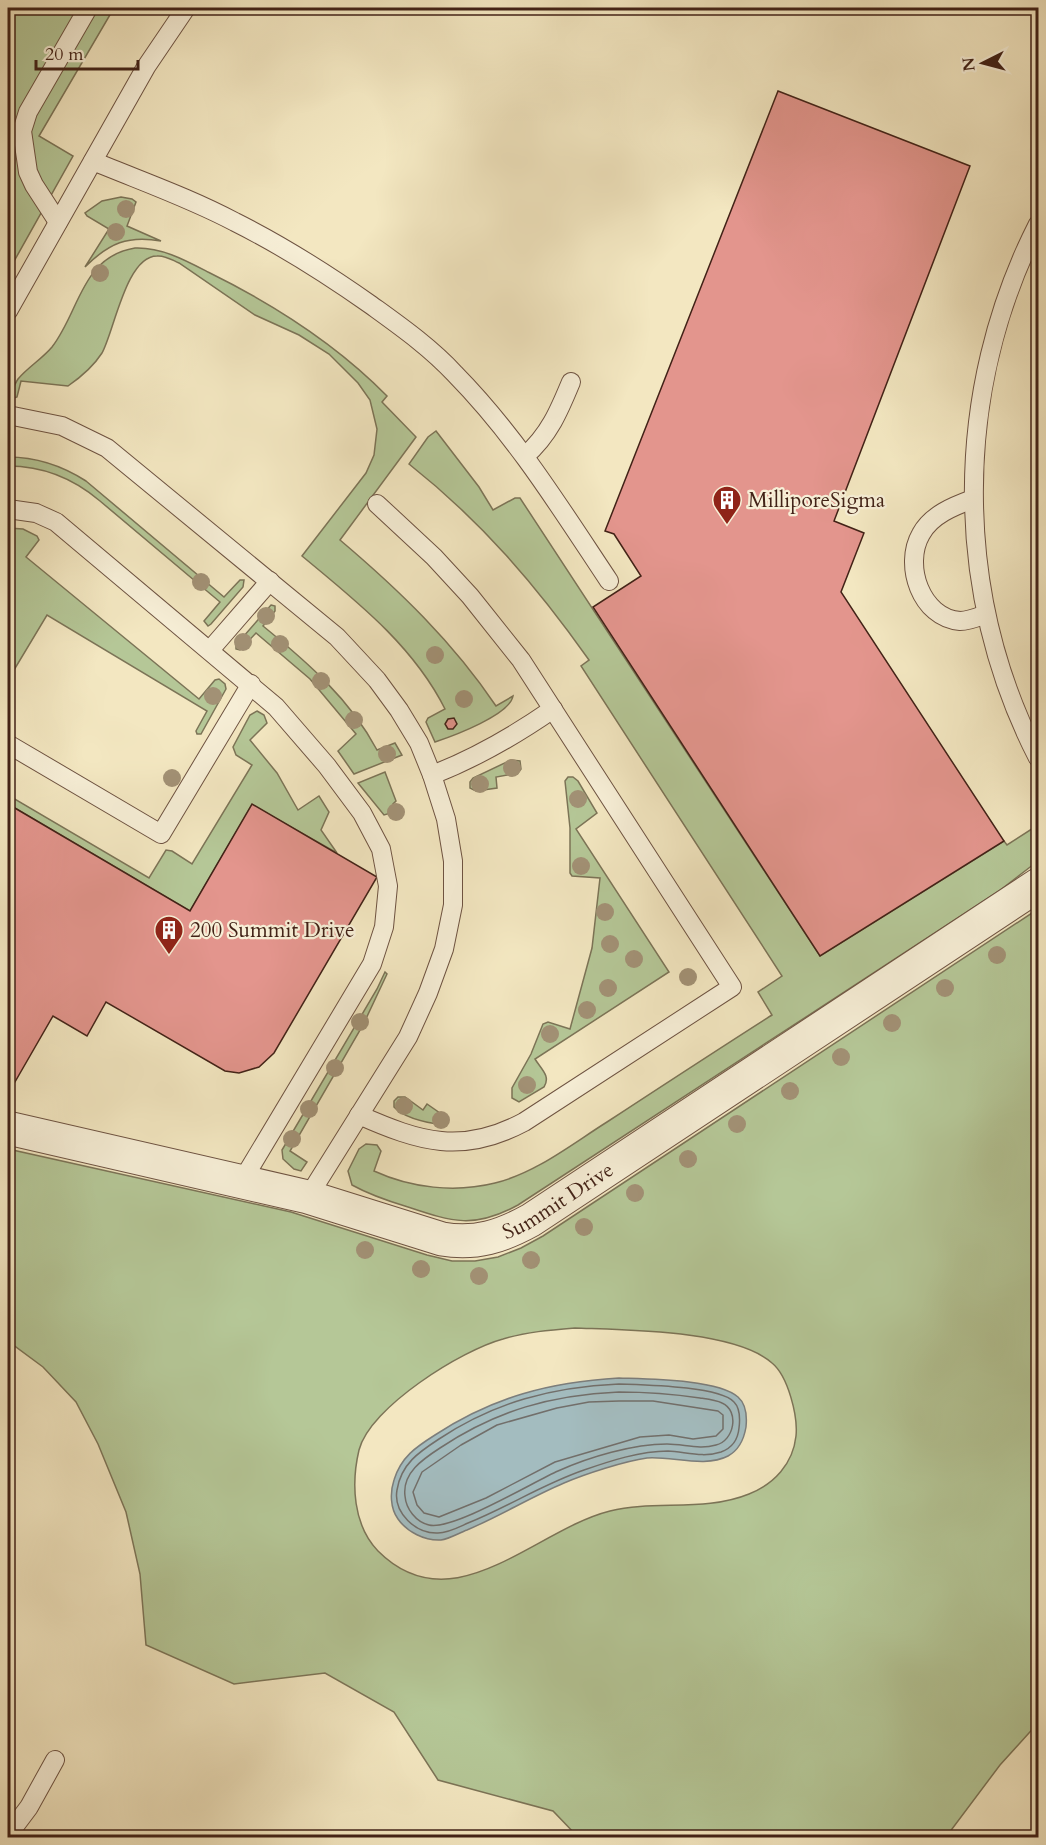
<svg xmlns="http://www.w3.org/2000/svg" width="1046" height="1845" viewBox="0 0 1046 1845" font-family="Cardo,serif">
<rect width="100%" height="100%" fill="#f3e7c1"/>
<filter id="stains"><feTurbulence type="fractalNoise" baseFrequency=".00333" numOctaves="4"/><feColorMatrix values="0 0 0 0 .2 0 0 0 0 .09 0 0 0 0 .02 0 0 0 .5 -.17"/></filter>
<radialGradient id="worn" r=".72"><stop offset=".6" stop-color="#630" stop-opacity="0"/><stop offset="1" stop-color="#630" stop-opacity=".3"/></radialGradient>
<g fill="#b5c797" stroke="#7c7457" stroke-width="1.5" fill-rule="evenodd">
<polygon points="20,8 114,8 39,136 73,156 8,272 8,19"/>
<path d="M121,197L132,199L136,202L127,226L161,241C128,235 109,243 85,267L109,229L87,216L85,213L102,201Z"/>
<path d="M135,248C161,247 185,260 208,272C273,304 336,344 387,396L382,402L416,437L340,540C399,590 453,642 496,706L513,696C510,715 453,736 435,742L426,722L428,718L445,709C413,645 355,600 302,556L366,473L374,455L377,429L370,400L358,383L329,354L299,335L255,315L179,263C172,260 165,255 157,256C126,256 114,332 102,353C93,367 81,377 68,386L21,381L17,397L8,400C11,393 14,385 18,379C28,367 42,359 52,347C80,311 81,257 135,248Z"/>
<path d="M436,431L479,487L493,510L515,498H520L820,956L1004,841L1007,845L1038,825V848L1036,851L1038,853V861L999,891L518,1205C474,1229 453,1222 408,1207C388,1201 370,1195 352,1185L348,1171L359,1149L366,1144L377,1145L381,1151L374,1171C411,1188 455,1193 495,1183C536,1173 572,1144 607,1122C662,1086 717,1050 772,1015L758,992L782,976L581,666L589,660C536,585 481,521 409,464L428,437Z"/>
<path d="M8,457C36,457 61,465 86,481L224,597L240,580H244L243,587L211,624L208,626L204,621L220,602L100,501C73,478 43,466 8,466Z"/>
<polygon points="8,528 23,529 37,536 39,540 26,557 199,699 215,680 219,679 225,684 226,689 201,734 197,734 196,731 207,711 47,615 8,680"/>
<path d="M271,605L275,606V611L263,626C307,662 350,699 377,750L395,743L402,755L354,774L338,751L356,734L310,679L256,633L240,650L236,649V645Z"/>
<polygon points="257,711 264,715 267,723 250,740 277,773 298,810 319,796 329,812 321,830 337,853 252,805 190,911 8,804 8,795 149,878 166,850 172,851 192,864 252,765 236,755 233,747 250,715"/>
<polygon points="511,760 520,761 521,769 518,773 496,777 497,788 476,791 470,788 470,782 473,778"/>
<polygon points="385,772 396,801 393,804 391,813 384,815 358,783"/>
<path d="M573,777L578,781L597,813L576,829L669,972L535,1059C541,1069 551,1076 544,1087L519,1102L512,1098V1088L531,1054L543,1024L548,1022L570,1029L592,948L600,878L572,876L570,873V828L565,781L568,777Z"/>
<path d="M1038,909V1723L1000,1765L946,1837H578L553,1811L438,1780L394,1712L325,1673L234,1684L146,1645L140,1574L126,1512L98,1444L76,1402L43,1367L8,1341V1149L291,1212L427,1255L452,1261H475L498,1257L521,1248L543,1236ZM575,1328C625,1330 735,1330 772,1363C788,1376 798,1416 796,1436C793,1464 774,1484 749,1494C705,1512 655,1500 610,1511C534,1530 453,1626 378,1551C353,1525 351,1484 359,1450C370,1407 462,1350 503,1339C526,1332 550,1330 575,1328Z"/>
<polygon points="385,972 387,974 363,1025 290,1151 307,1162 301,1171 294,1169 283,1159 282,1150 377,989"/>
<path d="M398,1097H405L423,1110L427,1104L447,1118L448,1122L445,1125C428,1123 405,1119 394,1107V1101Z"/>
</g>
<path fill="#a3bcbf" stroke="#7c7e7c" stroke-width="1.5" d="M619,1378C646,1379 718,1379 738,1397C746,1404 747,1417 746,1427C744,1439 739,1450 728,1456C705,1468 672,1456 647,1458C625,1461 585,1474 564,1483C531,1497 500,1516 467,1530C459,1533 449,1539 441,1540C425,1541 407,1532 398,1519C390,1508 390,1492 394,1480C401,1457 416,1447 435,1435C493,1397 550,1382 619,1378Z"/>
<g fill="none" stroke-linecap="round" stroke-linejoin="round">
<g stroke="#726f6b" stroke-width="1.5">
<path d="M619,1384C643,1385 719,1386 734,1402C740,1408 740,1420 739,1428C738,1439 732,1448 721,1452C703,1458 686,1452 668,1451C640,1451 610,1461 584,1470C543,1484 508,1507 468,1523C459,1527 448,1533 438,1533C416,1534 393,1513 397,1490C401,1464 419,1452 439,1439C495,1402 552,1387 619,1384Z"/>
<path d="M619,1392C647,1392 673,1394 700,1398C707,1399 716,1400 722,1403C740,1411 734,1441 716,1445C699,1450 684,1444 667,1444C633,1444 589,1457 558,1471C533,1482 452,1531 429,1525C416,1522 406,1509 405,1496C402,1473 423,1459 440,1448C497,1410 552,1395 619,1392Z"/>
<polygon points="619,1401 653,1401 718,1411 723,1415 723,1429 716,1436 693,1439 669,1435 640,1437 555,1462 486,1498 439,1517 424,1513 417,1505 413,1492 422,1472 461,1445 497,1425 557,1408 589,1402"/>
</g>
</g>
<g fill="#e3958d" stroke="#422217" stroke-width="1.5">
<polygon points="778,91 970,166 834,521 864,533 841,592 1004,841 820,956 593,607 641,576 614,534 605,531"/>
<polygon points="454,718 457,724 453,729 448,729 445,724 448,719"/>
<polygon points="8,804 190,911 252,804 377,877 274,1053 259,1067 239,1073 225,1071 106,1002 87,1036 53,1016 8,1094"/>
</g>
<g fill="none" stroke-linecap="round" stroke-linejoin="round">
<g stroke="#6e5342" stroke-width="20">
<g id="service">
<path d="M93,161C141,181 190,198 235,222C283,246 327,274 371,305C400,326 430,347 455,374C516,436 561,509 609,581"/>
<polyline points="58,222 34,185 28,172 22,131 28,112 88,8"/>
<path d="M1038,224C953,391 952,592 1038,758"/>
<polyline points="8,311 146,67 186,8"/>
<polyline points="8,415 62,426 107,448 337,637 377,680 399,710 419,743 432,775 446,819 453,861 453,905 444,949 428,993 408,1037 308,1197"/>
<path d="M525,456C549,435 559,411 571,382"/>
<path d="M973,499C954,506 931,515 921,534C903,565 921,618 960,621C969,621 978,617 986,614"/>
<polyline points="8,509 36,513 56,522 276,707 327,766 362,813 381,849 388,886 384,927 372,964 242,1181"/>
<polyline points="210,650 270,581"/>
<polyline points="8,744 161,834 251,684"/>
<path d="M432,775C476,758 514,736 553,709"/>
<path d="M359,1115C420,1142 462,1155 524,1122L732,987L521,660L470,596L434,557L377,504"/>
<polyline points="8,1835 29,1807 55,1760"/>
</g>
</g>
<g stroke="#6e5342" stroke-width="35">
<g id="minor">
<path id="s1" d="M8,1128L308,1197L442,1239C476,1245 502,1236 531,1220L1038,885"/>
</g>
</g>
<use href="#service" stroke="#f7efd7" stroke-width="18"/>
<use href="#minor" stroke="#f7efd7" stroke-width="33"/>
</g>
<g fill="#a29175">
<circle cx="126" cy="209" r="9"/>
<circle cx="116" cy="232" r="9"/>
<circle cx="100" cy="273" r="9"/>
<circle cx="201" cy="582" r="9"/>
<circle cx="266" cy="616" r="9"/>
<circle cx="243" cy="642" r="9"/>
<circle cx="280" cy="644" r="9"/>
<circle cx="435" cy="655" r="9"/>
<circle cx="321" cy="681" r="9"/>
<circle cx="213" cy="696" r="9"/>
<circle cx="464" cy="699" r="9"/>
<circle cx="354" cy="720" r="9"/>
<circle cx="387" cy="754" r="9"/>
<circle cx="512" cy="768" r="9"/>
<circle cx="172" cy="778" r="9"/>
<circle cx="480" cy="784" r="9"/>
<circle cx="578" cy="799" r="9"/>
<circle cx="396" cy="812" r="9"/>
<circle cx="581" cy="866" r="9"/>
<circle cx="605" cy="912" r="9"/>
<circle cx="610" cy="944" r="9"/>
<circle cx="997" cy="955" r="9"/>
<circle cx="634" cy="959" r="9"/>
<circle cx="688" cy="977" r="9"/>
<circle cx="608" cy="988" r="9"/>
<circle cx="945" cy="988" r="9"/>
<circle cx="587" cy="1010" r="9"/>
<circle cx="360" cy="1022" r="9"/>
<circle cx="892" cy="1023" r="9"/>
<circle cx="550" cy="1034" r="9"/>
<circle cx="841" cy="1057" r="9"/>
<circle cx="335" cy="1068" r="9"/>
<circle cx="527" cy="1085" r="9"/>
<circle cx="790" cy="1091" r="9"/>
<circle cx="404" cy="1106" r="9"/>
<circle cx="309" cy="1109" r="9"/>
<circle cx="441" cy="1120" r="9"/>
<circle cx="737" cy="1124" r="9"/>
<circle cx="292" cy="1139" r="9"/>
<circle cx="688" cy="1159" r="9"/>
<circle cx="635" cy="1193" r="9"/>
<circle cx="584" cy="1227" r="9"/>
<circle cx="365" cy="1250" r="9"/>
<circle cx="531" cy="1260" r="9"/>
<circle cx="421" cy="1269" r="9"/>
<circle cx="479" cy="1276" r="9"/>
</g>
<defs>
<g id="building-pin" transform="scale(1.5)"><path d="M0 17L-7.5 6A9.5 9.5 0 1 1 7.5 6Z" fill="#8f2418" stroke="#f7efd7"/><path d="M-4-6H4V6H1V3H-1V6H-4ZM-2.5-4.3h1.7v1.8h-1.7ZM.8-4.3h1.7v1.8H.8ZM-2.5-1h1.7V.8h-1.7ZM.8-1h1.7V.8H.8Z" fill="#fff"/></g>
</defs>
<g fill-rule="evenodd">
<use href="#building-pin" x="727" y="500"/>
<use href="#building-pin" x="169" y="930"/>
</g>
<g text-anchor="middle" stroke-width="4.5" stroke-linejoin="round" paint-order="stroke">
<g font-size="21" fill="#422217" stroke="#f7efd7" text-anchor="start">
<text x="748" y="507">MilliporeSigma</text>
<text x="190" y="937">200 Summit Drive</text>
</g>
<g font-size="21" fill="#422217" stroke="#f7efd7">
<text dy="7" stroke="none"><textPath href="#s1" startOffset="574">Summit Drive</textPath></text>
</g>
</g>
<rect width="1046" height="1845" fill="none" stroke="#f3e7c1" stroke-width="30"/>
<rect x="9" y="9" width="1028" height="1827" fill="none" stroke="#422217" stroke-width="3"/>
<rect x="15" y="15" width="1016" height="1815" fill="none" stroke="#422217" stroke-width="1.5"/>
<g transform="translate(983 63) rotate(264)" stroke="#f7efd7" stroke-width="4.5" paint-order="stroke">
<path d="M0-4.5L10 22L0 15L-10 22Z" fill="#422217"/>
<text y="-9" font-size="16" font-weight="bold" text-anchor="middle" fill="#422217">N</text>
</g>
<path d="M36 60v9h102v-9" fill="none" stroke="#422217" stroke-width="3"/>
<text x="45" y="60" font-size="18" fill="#422217" stroke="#f7efd7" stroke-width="4.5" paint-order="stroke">20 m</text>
<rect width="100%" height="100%" filter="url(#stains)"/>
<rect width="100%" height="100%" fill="url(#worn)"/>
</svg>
